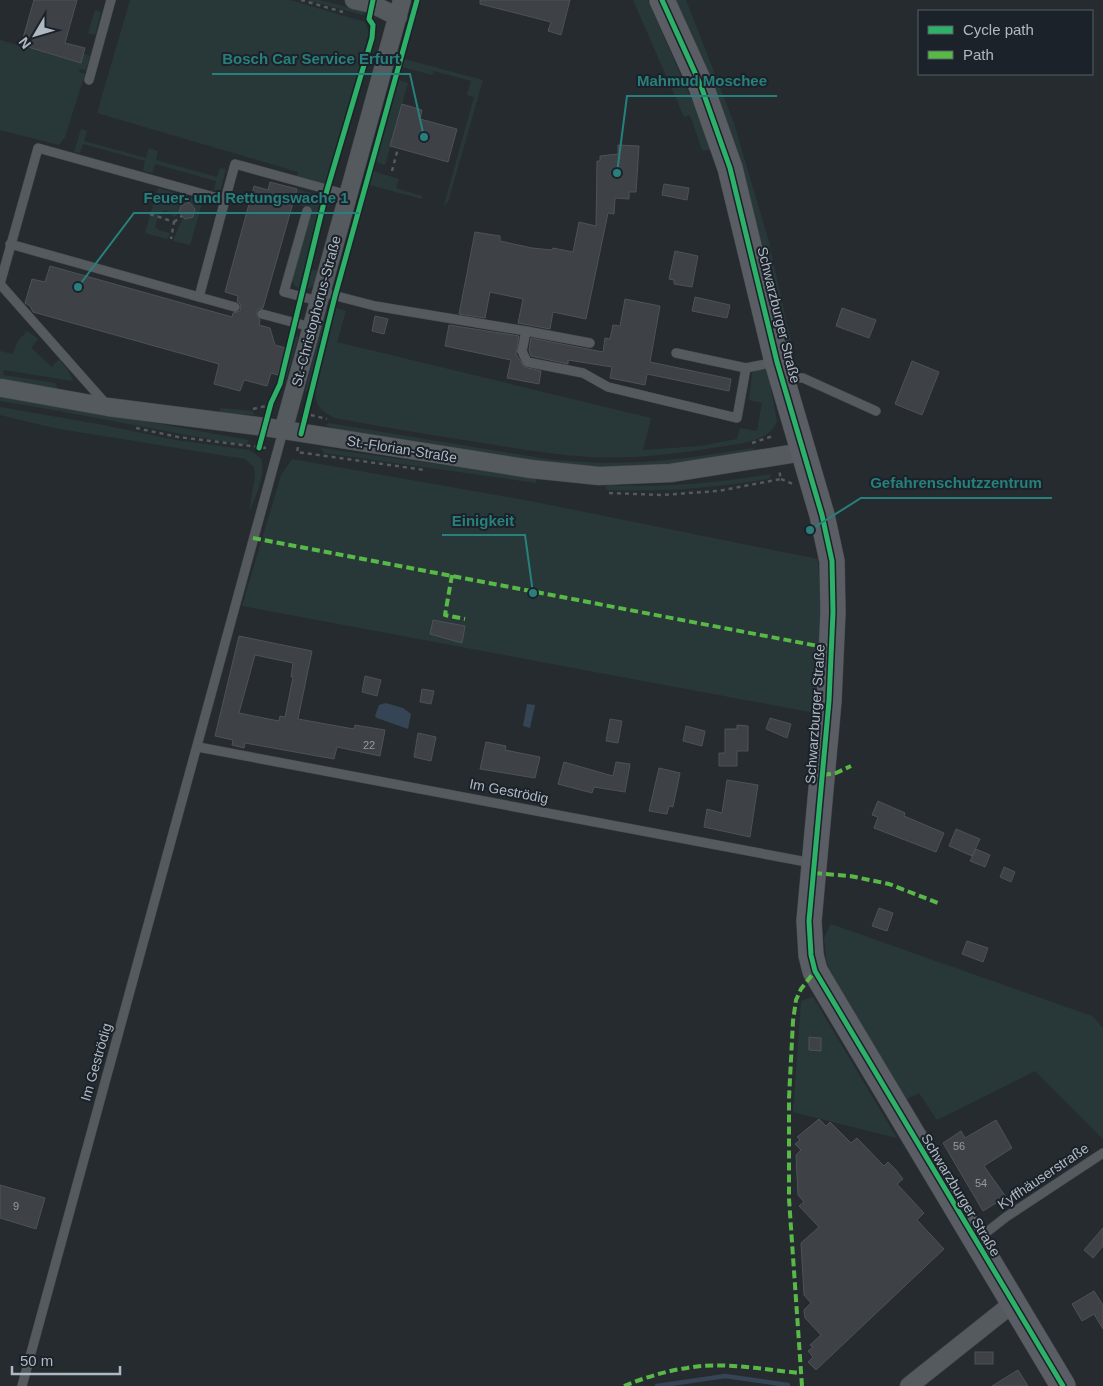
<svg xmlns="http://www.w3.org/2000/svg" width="1103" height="1386" viewBox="0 0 1103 1386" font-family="Helvetica,sans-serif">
<rect width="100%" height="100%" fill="#262b30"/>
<g fill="#283838">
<polygon points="130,0 290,0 365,22 369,32 326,184 297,176 298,172 97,113"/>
<polygon points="307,0 320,0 366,12 363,15"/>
<polygon points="633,0 648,0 697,112 711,150 702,150 690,115 684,117"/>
<polygon points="670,0 686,0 734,123 769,242 798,374 787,370"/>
<polygon points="95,10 101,12 95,35 88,33"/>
<polygon points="0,40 81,63 84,54 90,56 86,70 80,69 79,72 85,74 65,137 59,145 0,130"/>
<polygon points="404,59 483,80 448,202 444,205 474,97 467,95 471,81 434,71 432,75 402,67"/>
<polygon points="399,80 408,83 385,165 376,162"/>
<polygon points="81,129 87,131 84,141 146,158 149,148 158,151 156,160 217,177 220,168 226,169 220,192 214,190 216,181 155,164 152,173 143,171 145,161 83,144 80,153 74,152"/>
<polygon points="373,171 399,179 396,188 422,196 422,199 370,185"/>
<polygon points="158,188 203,201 190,245 173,241 183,217 185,219 193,217 195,209 189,202 181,206 179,213 174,217 166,210 159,213 155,227 160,231 170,233 167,239 145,233"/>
<polygon points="297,189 323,197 299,288 295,286 292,280 312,209 293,203"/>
<path d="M310,269L319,271C317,280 315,289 304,289Z"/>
<polygon points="330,308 309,389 305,392 324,313"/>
<path d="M336,308L346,311L337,342L651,418L643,450L700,446L737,439L740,428L757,431L762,403L749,400L752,373L757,369L767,367L777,421C770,442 737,444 718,447C676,454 632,459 590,457C558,455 527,450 496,445C442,437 388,428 335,418C326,414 319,409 316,400C312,387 332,325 336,308Z"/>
<polygon points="27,331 38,339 31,348 52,367 59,359 68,370 73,381 4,370 3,375 55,383 58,390 0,390 0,351 13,354 17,342"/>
<polygon points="295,333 298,338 284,386 282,383"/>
<path d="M0,395L249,440L246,445C164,432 82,414 0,401Z"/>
<path d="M0,407L104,425L176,440L249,450L261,458C266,476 256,496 249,512L255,475L254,467L245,459L54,428L0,415Z"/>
<polygon points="221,408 252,411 255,415 218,413"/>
<polygon points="328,423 553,460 601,463 644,462 686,458 753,448 756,451 686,464 601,468 552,465 342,431 326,426"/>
<polygon points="321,448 537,478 536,483 324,453"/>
<polygon points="292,459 530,501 818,559 821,613 815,713 242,606 281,475"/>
<path d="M772,474L769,479C714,488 662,492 606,490V485C663,488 716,483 772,474Z"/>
<polygon points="831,924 1092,1016 1103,1028 1103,1139 1035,1071 937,1120 919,1093 905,1100 828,975 824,938"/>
<polygon points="813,997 897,1138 793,1112 801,1001"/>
</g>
<g fill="#354556">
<polygon points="386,703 403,708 411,714 408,729 377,718 375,716 379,705"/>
<polygon points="527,704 535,705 530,728 523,726"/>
</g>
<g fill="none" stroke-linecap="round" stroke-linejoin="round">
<polyline stroke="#354556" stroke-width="4.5" points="657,1386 725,1376 788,1385"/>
</g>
<g fill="#3e4247" stroke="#4e5258" fill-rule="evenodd">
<polygon points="34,0 77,0 65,43 85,48 81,63 21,45"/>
<polygon points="480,0 570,0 561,35 548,31 551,22 480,4"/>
<polygon points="402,104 422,110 420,119 457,129 448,162 390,146"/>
<polygon points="618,145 639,146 636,192 629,192 629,199 615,198 614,214 608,213 586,319 553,312 550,329 518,323 523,299 490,292 485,318 459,314 475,232 500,236 500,241 532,248 552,250 553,248 573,252 579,222 596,226 597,161 600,161 600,156 618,154"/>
<polygon points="270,182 297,189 263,308 258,309 256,313 260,320 259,325 270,328 275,345 286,348 278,375 271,373 267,386 244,380 240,391 214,384 219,364 33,312 30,306 25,303 32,279 45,282 50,266 232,317 233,313 240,311 241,305 237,301 238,296 225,292 254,186 268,190"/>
<polygon points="664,184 689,188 687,200 662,195"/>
<polygon points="189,202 195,209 193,217 185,219 179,213 181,206"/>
<polygon points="675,251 698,256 692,287 674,284 674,280 669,279"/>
<polygon points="695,297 730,305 727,318 692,311"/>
<polygon points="625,299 660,306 650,362 731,379 729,391 647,374 645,385 610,378 612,367 568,360 568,364 531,356 529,350 531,338 603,352 605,338 610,339 613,325 620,326"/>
<polygon points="842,308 876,320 869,338 836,326"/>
<polygon points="375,316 388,319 384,334 372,331"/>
<polygon points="449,325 519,336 516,354 524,367 541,371 539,384 507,378 511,360 445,346"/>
<polygon points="912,361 939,372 922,415 895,404"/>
<polygon points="433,620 465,626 462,643 430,634"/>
<path d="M239,636L312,651L298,719L354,729L355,725L385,730L380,756L337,747L334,759L245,743L244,748L232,745L233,740L215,736ZM255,655L293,663L291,677H293L285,717L280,716L279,721L239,713Z"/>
<polygon points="365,676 381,680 377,696 362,692"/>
<polygon points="422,689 434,691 431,704 420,702"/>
<polygon points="770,718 791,724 787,738 766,729"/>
<polygon points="610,719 622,721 618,743 606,741"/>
<polygon points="737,725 748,726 748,751 737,751 737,766 719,766 719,753 725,753 725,729 737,729"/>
<polygon points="686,726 705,731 702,746 683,741"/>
<polygon points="418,733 436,737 431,761 414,757"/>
<polygon points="486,742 506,746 505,750 540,757 535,778 480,769"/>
<polygon points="564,762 613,776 616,762 630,764 625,792 594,787 592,793 558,784"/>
<polygon points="659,768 680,773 673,807 669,806 667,814 649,811"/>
<polygon points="727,780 758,785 750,837 704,827 707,809 722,813"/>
<polygon points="878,801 905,813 904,816 944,833 936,852 874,828 878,817 872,815"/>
<polygon points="956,829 980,839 972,856 949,846"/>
<polygon points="976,849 990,855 985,867 970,861"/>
<polygon points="1004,867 1015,872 1011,882 1000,877"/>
<polygon points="879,908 893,913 887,931 872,926"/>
<polygon points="967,941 988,948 983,962 962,954"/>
<polygon points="809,1037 821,1038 821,1051 809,1050"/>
<polygon points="819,1119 826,1126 830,1122 851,1143 857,1138 884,1166 888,1162 896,1170 903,1179 897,1184 924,1213 917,1220 944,1249 816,1370 808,1362 813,1357 808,1351 813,1347 810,1345 821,1335 805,1318 804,1310 811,1303 804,1295 801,1243 819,1227 799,1206 804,1202 798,1195 796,1155 801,1150 795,1144 800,1140 797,1137"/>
<polygon points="996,1120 1012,1148 984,1166 1006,1197 983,1211 943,1143 961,1131 965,1138"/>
<polygon points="0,1185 45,1198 36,1229 0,1218"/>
<polygon points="1103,1228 1103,1246 1093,1258 1084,1250"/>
<polygon points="1094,1291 1103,1305 1103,1329 1094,1314 1082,1321 1072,1304"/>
<rect x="975" y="1352" width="18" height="12"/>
<polygon points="1018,1370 1028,1386 992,1386"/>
</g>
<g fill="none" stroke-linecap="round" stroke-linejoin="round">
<g stroke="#44474b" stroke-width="10">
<g id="lane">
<polyline points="89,80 111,0"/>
<polyline points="225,200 235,164 348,195"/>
<polyline points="307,211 284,292 318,301"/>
<polyline points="0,284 38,148 225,200 199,297 10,244"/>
<polyline points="0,284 106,404"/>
<polyline points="321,292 375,306 526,331"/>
<polyline points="199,297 235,307"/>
<polyline points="262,314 311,327"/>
<polyline points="590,343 526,331 522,351 527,362 583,373 608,387 737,418 746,368 775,362"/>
<polyline points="676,353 746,368"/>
<polyline points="782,377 803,378 876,411"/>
<polyline points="198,747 812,863"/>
<polyline points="978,1239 1006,1217 1103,1153"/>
<polyline points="22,1386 283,431"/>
</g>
</g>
<g stroke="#44474b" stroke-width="19">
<g id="street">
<polyline points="354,0 372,4 398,17"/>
<polyline points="2,388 108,407 265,427 531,469 599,476 671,473 803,452"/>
<polyline points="283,431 402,0"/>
<polyline points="909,1386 1012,1304"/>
</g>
</g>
<g stroke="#44474b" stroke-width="26">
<polyline id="secondary" points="662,0 701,86 730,168 777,362 822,515 832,561 833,612 829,701 809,921 811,955 815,971 1063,1386"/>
</g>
<g stroke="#54595c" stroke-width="2.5" stroke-dasharray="4 4" stroke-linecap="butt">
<polyline points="301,0 343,12"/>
<polyline points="392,171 398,148"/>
<polyline points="150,214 174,222 171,239"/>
<polyline points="174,222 182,216"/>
<polyline points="253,409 274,404"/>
<polyline points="303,413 327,419"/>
<polyline points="136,428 178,437 266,448"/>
<polyline points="752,443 770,437 771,441"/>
<polyline points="298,447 297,452 425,470"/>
<polyline points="781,479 793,484"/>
<polyline points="609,493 662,495 718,491 781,479 779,470"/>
</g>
<use href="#lane" stroke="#555a5f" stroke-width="9"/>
<use href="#street" stroke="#555a5f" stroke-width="18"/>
<use href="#secondary" stroke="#5a5e64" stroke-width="25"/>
<g stroke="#58b947" stroke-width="4" stroke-dasharray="8 4" stroke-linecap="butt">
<polyline points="253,538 818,646 831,646"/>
<polyline points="452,575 445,615 465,619"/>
<polyline points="823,775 836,773 851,766"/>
<polyline points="814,873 850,876 889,884 938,903"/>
<path d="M624,1386C644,1378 665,1371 687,1368C723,1361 764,1370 801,1373"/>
<polyline points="802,1386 789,1199 789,1098 793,1021 796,1000 801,989 815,971"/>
</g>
<g stroke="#1b222a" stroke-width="8">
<g id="cycleway">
<polyline points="662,0 701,86 730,168 777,362 822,515 832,561 833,612 829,701 809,921 811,955 815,971 1063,1386"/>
<polyline points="301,434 335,296 417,0"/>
<polyline points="259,448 271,403 280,384 327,190 372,38 373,25 369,19 373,0"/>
</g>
</g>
<use href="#cycleway" stroke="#2db169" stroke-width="5"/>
</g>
<g text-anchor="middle" stroke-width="4" stroke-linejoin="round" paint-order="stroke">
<g font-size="11" fill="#949aa3">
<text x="369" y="749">22</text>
<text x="959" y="1150">56</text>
<text x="981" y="1187">54</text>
<text x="16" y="1210">9</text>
</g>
<g font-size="14" fill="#b0b8c2" stroke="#1b222a">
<text transform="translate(316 311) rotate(-75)" y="5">St.-Christophorus-Straße</text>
<text transform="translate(779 315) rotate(76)" y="5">Schwarzburger Straße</text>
<text transform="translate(402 449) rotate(9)" y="5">St.-Florian-Straße</text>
<text transform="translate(815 714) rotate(-86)" y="5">Schwarzburger Straße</text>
<text transform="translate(509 791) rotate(11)" y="5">Im Geströdig</text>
<text transform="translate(96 1062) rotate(-74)" y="5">Im Geströdig</text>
<text transform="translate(1043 1176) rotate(-34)" y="5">Kyffhäuserstraße</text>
<text transform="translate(961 1195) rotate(59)" y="5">Schwarzburger Straße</text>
</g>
</g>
<path fill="none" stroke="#27807b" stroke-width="2" d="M424 137L410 74H212M617 173L627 96H777M78 287L134 213H359M810 530L861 498H1052M533 593L525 535H442"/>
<g fill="#27807b" stroke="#1b222a" stroke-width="2">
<circle cx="424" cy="137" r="5"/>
<circle cx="617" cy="173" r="5"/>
<circle cx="78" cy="287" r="5"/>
<circle cx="810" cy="530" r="5"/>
<circle cx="533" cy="593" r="5"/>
</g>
<g font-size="15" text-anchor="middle" font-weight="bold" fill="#27807b" stroke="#1b222a" stroke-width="4" stroke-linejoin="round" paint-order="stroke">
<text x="311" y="64">Bosch Car Service Erfurt</text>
<text x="702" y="86">Mahmud Moschee</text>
<text x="246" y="203">Feuer- und Rettungswache 1</text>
<text x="956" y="488">Gefahrenschutzzentrum</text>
<text x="483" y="526">Einigkeit</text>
</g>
<rect x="918" y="10" width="175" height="65" fill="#1b222a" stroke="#575e67"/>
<rect x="928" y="26" width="25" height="8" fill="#2db169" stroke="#575e67"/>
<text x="963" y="35" font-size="15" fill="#b0b8c2">Cycle path</text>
<rect x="928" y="51" width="25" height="8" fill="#58b947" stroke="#575e67"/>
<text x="963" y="60" font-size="15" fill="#b0b8c2">Path</text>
<g transform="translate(35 35) rotate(232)" stroke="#1b222a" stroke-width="4" paint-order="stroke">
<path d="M0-4L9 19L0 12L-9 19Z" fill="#b0b8c2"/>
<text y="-8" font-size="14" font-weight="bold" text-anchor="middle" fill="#b0b8c2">N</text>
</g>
<path d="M12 1366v8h108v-8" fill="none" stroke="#b0b8c2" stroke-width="2.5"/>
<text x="20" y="1366" font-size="15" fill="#b0b8c2" stroke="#1b222a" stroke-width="4" paint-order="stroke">50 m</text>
</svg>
